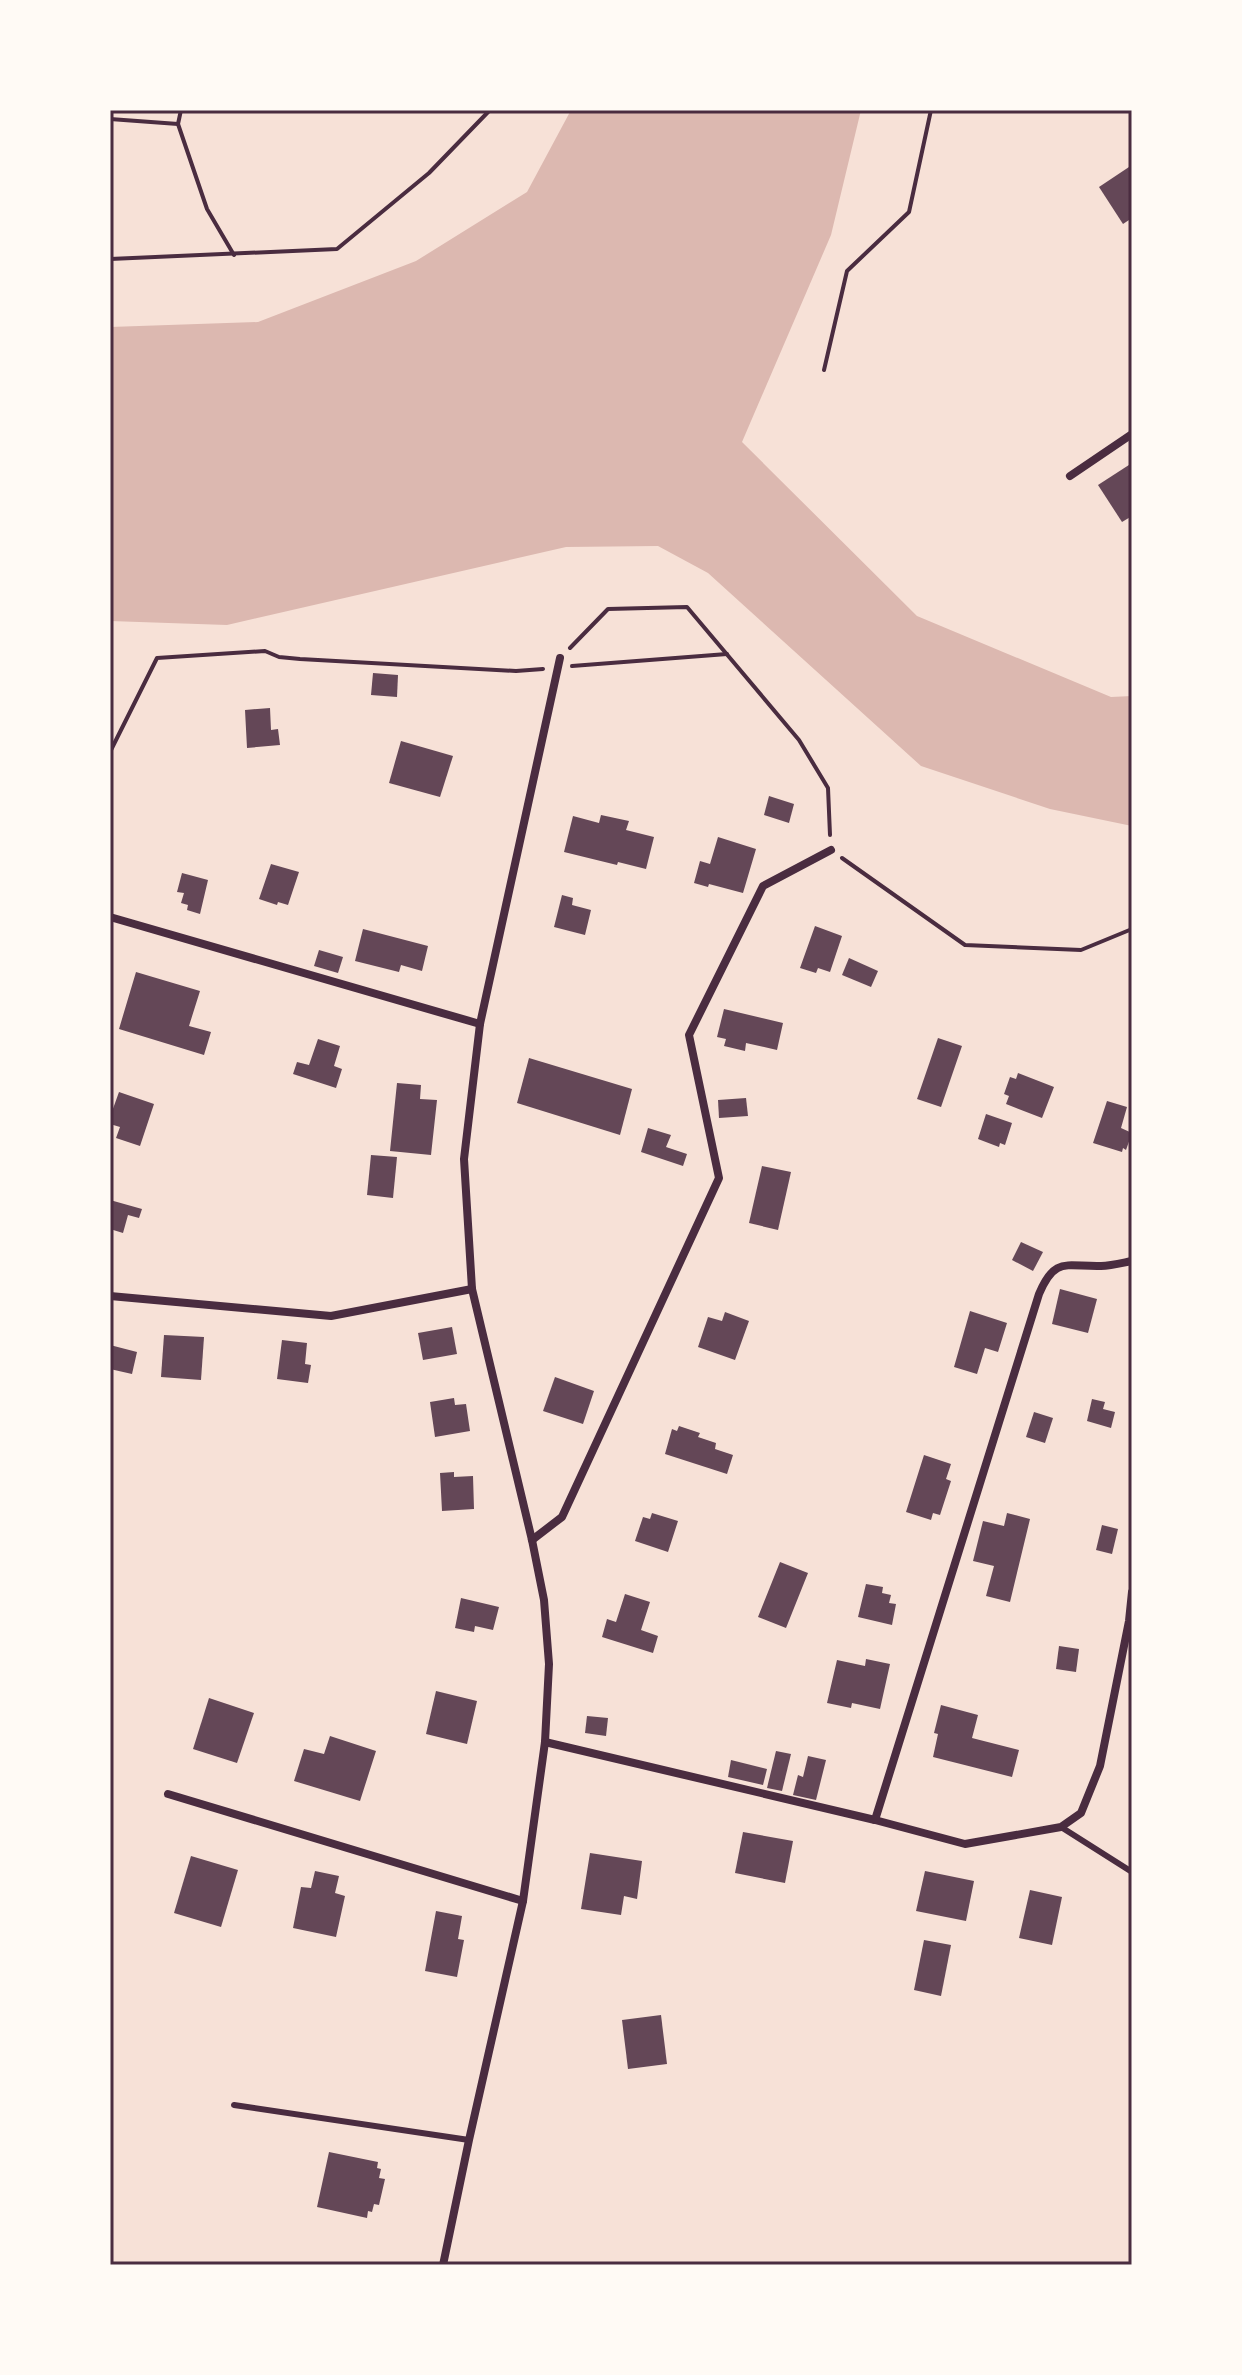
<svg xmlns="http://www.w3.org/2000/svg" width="1242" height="2375" viewBox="0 0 1242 2375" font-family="Mulish,sans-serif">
<rect width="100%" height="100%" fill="#f7e1d7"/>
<polygon fill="#dcb8b0" points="571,110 861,110 831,235 742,442 917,616 1111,697 1132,696 1132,826 1050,809 921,766 708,573 658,546 566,547 227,625 110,621 110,327 258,322 416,261 527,192"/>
<g fill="#644757">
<polygon points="1132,165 1132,218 1123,224 1099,187"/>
<polygon points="1132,463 1132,516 1122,522 1098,485"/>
<polygon points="373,673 398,675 397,697 371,695"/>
<polygon points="270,708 271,730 278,729 280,745 247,748 245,710"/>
<polygon points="401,741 453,756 440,797 389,783"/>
<polygon points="769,796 794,804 789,823 764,815"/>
<polygon points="601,815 629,821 626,830 654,837 646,869 618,862 617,865 564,852 573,816 599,823"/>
<polygon points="718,837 756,849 743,893 709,884 708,887 694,883 700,861 710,864"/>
<polygon points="271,864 299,872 288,905 278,902 277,905 259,899"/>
<polygon points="182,873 208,880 200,914 187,910 188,905 181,903 184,893 177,892"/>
<polygon points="562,895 573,898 572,905 591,910 585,935 554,927"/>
<polygon points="815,926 842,936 830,972 818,968 816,973 800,968"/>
<polygon points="363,929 428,946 422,971 401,965 399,972 355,961"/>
<polygon points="319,950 343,957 338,973 314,966"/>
<polygon points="849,958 878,971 871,987 842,975"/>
<polygon points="136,972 200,991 189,1026 211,1032 204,1055 119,1029"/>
<polygon points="724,1009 783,1023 777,1050 746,1043 745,1051 724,1046 726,1039 717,1037"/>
<polygon points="938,1038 962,1046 941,1107 917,1099"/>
<polygon points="318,1039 340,1046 334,1066 342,1069 336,1088 293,1074 297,1062 309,1065"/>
<polygon points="529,1058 632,1089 620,1135 517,1103"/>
<polygon points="1018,1073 1054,1087 1042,1118 1006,1104 1009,1096 1004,1094 1010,1077 1016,1079"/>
<polygon points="397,1083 421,1085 420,1099 437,1100 431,1155 390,1151"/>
<polygon points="119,1092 154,1104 140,1146 116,1138 120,1127 110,1124 110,1117"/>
<polygon points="746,1098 748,1116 719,1118 718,1100"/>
<polygon points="1107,1101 1127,1107 1121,1128 1132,1133 1126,1150 1123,1148 1122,1152 1093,1143"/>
<polygon points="986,1114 1012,1123 1005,1145 1000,1143 999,1147 978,1139"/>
<polygon points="648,1128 671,1135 666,1147 687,1154 683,1166 641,1152"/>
<polygon points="371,1155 397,1157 393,1198 367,1195"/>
<polygon points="762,1166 791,1172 778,1230 749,1223"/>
<polygon points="110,1200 142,1209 139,1218 128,1215 123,1233 110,1229"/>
<polygon points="1021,1242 1043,1252 1033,1271 1012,1260"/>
<polygon points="1060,1289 1097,1299 1088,1333 1052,1324"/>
<polygon points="970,1311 1007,1323 998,1352 985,1348 977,1374 954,1367"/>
<polygon points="725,1312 749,1321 735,1360 698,1347 708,1317 722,1321"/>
<polygon points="452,1327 457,1354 423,1360 418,1333"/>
<polygon points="164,1335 204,1337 201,1380 161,1377"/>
<polygon points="282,1340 307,1343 305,1364 311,1365 308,1383 277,1379"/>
<polygon points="110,1345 137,1352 132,1374 110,1369"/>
<polygon points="555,1377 594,1391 583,1424 543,1411"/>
<polygon points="454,1398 455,1405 466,1404 470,1431 435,1437 430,1402"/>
<polygon points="1092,1399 1105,1402 1103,1409 1115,1412 1111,1428 1087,1421"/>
<polygon points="1034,1412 1053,1418 1045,1443 1026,1437"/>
<polygon points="679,1426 700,1433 698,1437 716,1443 715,1449 733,1455 727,1474 665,1454 672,1429 677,1431"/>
<polygon points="924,1455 951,1464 946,1479 951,1481 940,1515 933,1513 931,1520 906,1512"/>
<polygon points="454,1472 454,1477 473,1476 474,1509 442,1511 440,1473"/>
<polygon points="652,1513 678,1521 668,1552 635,1541 643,1517 650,1519"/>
<polygon points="1007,1513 1030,1519 1010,1602 986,1596 994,1566 973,1561 983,1521 1004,1526"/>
<polygon points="1102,1525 1118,1529 1112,1554 1096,1550"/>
<polygon points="780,1562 808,1573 786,1628 758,1617"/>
<polygon points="866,1584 883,1587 882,1593 891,1595 889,1603 896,1604 892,1625 858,1617"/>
<polygon points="625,1594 650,1602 641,1630 658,1636 653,1653 602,1637 607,1619 616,1622"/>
<polygon points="461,1598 499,1607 493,1630 475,1626 474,1632 455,1628"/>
<polygon points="1059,1646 1079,1649 1076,1672 1056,1669"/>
<polygon points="866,1659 890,1664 880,1709 852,1703 851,1708 827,1703 837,1660 865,1666"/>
<polygon points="436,1691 477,1701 467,1744 426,1734"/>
<polygon points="209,1698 254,1713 237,1763 193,1749"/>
<polygon points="941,1705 978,1715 972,1738 1019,1750 1012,1777 933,1757 938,1734 934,1733"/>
<polygon points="587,1716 608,1718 606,1736 585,1733"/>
<polygon points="330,1736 376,1751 360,1801 294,1781 304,1749 324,1754"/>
<polygon points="776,1751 791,1754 782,1791 767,1788"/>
<polygon points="808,1756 826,1760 816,1800 793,1795 798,1775 803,1777"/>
<polygon points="731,1760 767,1769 763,1785 728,1777"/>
<polygon points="743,1832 793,1841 785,1883 735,1873"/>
<polygon points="590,1853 642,1861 637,1899 624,1896 621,1915 581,1909"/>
<polygon points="191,1856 238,1870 221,1927 174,1913"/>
<polygon points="315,1871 339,1876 335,1893 345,1896 336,1937 293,1928 301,1887 311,1888"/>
<polygon points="925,1871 974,1881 966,1921 916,1911"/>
<polygon points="1030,1890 1062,1897 1052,1945 1019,1938"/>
<polygon points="436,1911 462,1916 458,1939 464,1940 457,1977 425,1971"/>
<polygon points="924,1940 951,1945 941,1996 914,1990"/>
<polygon points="661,2015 667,2064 628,2069 622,2020"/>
<polygon points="329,2152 378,2162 377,2168 381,2169 379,2178 385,2179 379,2205 374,2204 372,2212 368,2211 367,2218 317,2207"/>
</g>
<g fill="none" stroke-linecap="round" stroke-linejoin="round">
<g stroke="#4a2c40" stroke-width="4">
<polyline points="181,110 178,124 207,209 234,255"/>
<polyline points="110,119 178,124"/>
<polyline points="110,259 337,249 429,173 490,110"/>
<polyline points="824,370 847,271 909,212 931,110"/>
<polyline points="570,648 608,609 687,607 799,740 828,788 830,835"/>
<polyline points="572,666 727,654"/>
<polyline points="110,752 157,658 265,651 279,657 300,659 516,671 543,669"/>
<polyline points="842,858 965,945 1081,950 1132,929"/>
</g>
<g stroke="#4a2c40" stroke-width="6">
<polyline points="1061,1827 1132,1872"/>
<polyline points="234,2105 469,2140"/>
</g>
<g stroke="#4a2c40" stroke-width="8">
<polyline points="1070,476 1132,434"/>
<polyline points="110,917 480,1024"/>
<polyline points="110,1296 331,1316 472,1289"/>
<polyline points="532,1540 562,1517 719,1178 689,1035 763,886 831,850"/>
<polyline points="545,1742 875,1820 965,1844 1061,1827 1081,1813 1100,1766 1129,1621 1132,1592"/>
<polyline points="168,1794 523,1901"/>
<path d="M875,1820L1039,1294C1055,1256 1066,1267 1101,1266C1111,1266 1122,1263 1132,1261"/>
<polyline points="443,2265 469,2140 523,1901 545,1742 549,1664 544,1600 532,1540 472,1289 464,1159 480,1024 560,658"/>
</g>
</g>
<rect width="1242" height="2375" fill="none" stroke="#fffaf5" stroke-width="224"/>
<rect x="112" y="112" width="1018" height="2151" fill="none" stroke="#4a2c40" stroke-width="3"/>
</svg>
